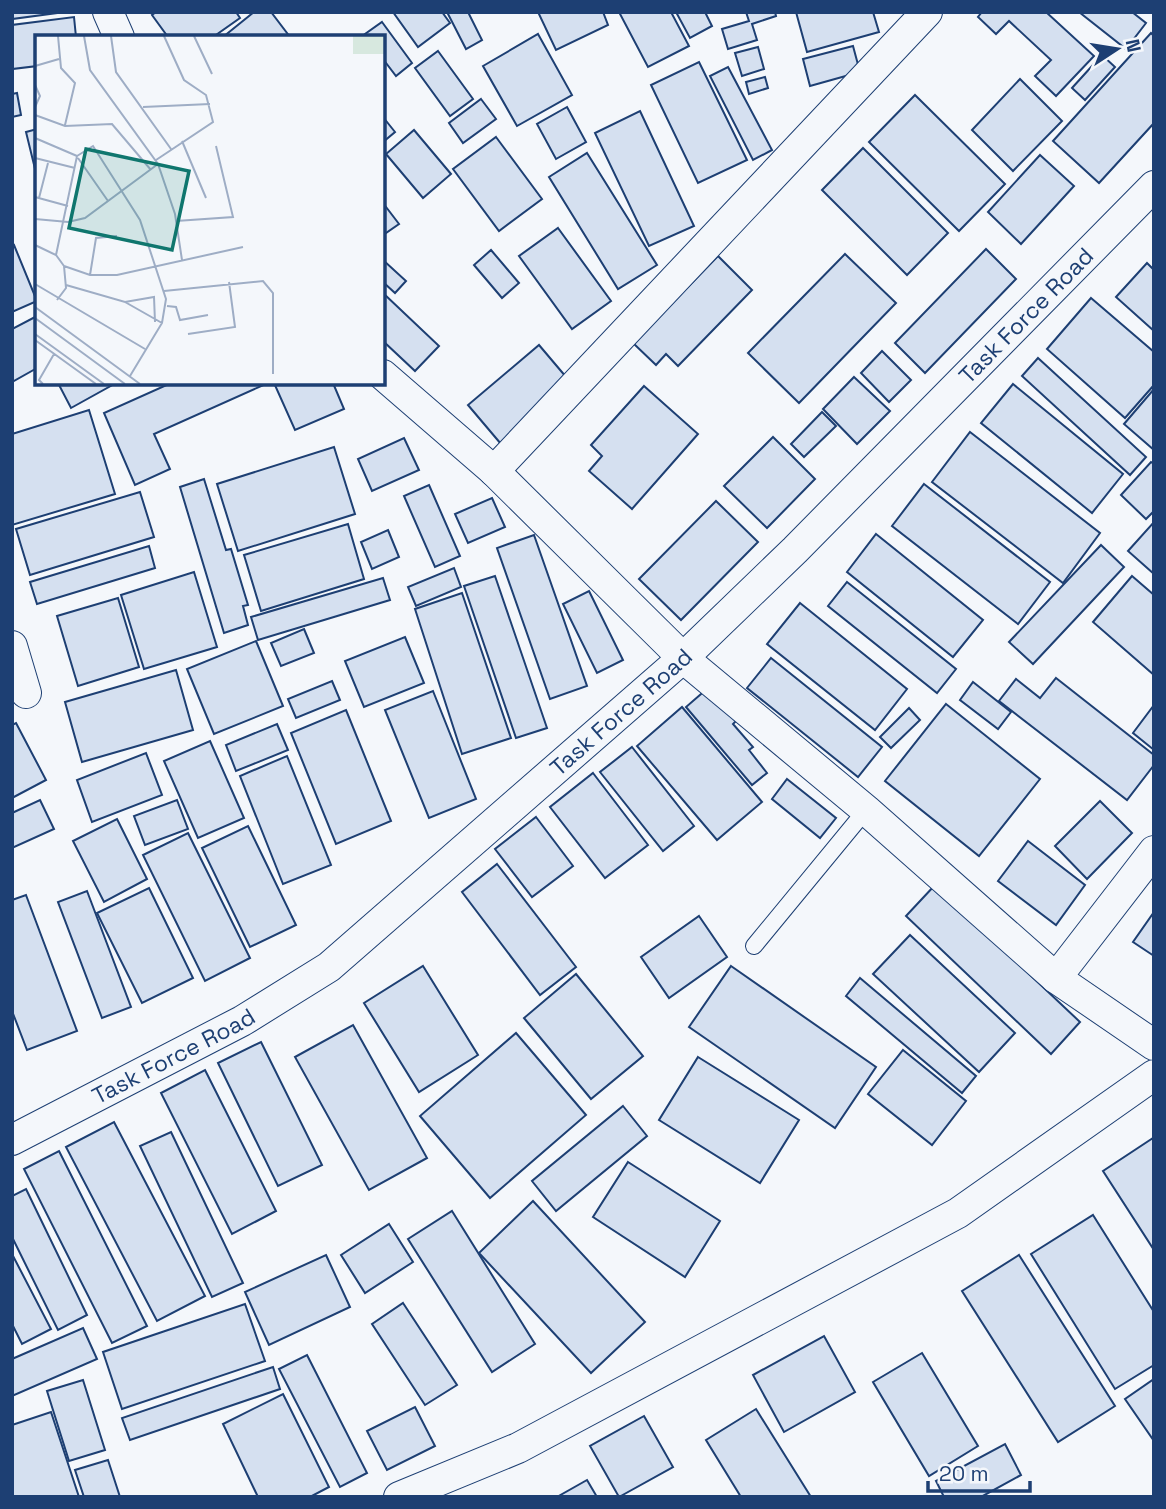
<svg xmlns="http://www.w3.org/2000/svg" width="1166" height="1509" viewBox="0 0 1166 1509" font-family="'Space Grotesk',sans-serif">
<rect width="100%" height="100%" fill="#f4f7fb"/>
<g fill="#d5e0f0" stroke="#1d3f73" stroke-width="2">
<polygon points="12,12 65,12 12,19"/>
<polygon points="156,12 236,12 240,18 213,37 168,37 152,15"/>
<polygon points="254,12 271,12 290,37 223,37"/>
<polygon points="393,12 442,12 450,23 418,47"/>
<polygon points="447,12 468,12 482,40 466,49"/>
<polygon points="538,12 603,12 608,25 556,50"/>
<polygon points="619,12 671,12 689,46 648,67"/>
<polygon points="676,12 705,12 712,26 690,38"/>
<polygon points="746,12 775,12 776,16 752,24 757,40 728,49 722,29 749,21"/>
<polygon points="796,12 873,12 879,32 807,52"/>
<polygon points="982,12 1046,12 1094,56 1056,96 1035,76 1051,60 1009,21 996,34 978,17"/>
<polygon points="1079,12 1132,12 1146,23 1126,49"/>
<polygon points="74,17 76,37 37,37 37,66 12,69 12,25"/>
<polygon points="382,22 412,63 396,76 383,59 383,37 367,37 365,34"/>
<polygon points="1151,33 1154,36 1154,123 1099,183 1053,141"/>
<polygon points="538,34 572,95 517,126 483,66"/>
<polygon points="853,46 860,72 810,86 803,59"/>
<polygon points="758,47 764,69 742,76 735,53"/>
<polygon points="438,51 473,99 450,116 415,68"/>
<polygon points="1102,55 1115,67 1085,100 1072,88"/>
<polygon points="699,62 747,160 698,183 651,85"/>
<polygon points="728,67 772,150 753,160 710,76"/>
<polygon points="765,77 768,88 749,94 746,82"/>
<polygon points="1020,79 1062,121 1013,171 972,130"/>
<polygon points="17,93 21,115 12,117 12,94"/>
<polygon points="915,95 1005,184 959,231 869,142"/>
<polygon points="481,99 496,119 463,143 449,123"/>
<polygon points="567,107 586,142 556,159 537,124"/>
<polygon points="640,111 694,226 649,246 595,133"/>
<polygon points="383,117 395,132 383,142"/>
<polygon points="37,129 37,177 26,132"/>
<polygon points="414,130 451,174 423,198 386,154"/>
<polygon points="496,137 542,199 499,231 453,169"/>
<polygon points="863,148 948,233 907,275 822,190"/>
<polygon points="587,153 657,265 618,289 549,177"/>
<polygon points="1040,155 1074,186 1021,244 988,212"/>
<polygon points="383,203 399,224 383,235"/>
<polygon points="558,228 611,301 572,329 519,256"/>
<polygon points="14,245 37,301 12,312 12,246"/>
<polygon points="986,249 1016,279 925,373 895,343"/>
<polygon points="491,250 519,283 502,298 474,265"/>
<polygon points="845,254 896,303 799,403 748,353"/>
<polygon points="718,256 752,290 678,366 666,354 656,365 633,343"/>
<polygon points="383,260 406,281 395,293 383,282"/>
<polygon points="1147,263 1154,270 1154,331 1116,297"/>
<polygon points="383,293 439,346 415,371 383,341"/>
<polygon points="1091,298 1154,352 1154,385 1125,418 1047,349"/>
<polygon points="37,316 37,368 12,382 12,329"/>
<polygon points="539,345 572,384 501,444 468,405"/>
<polygon points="882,351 911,380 889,402 861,373"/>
<polygon points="1038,358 1146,457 1130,475 1022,376"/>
<polygon points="854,377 890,411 857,444 823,409"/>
<polygon points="58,383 116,383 71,408"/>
<polygon points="171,383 268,383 154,434 170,469 135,485 104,413"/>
<polygon points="274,383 333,383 344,409 295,430"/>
<polygon points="1013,384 1123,474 1092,513 981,423"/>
<polygon points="644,386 698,434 632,509 589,471 602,456 591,445"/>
<polygon points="1154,389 1154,450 1124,424"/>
<polygon points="89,410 115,494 12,525 12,434"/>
<polygon points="822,412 836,426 804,457 791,444"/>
<polygon points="970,432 1100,533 1063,583 932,482"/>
<polygon points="773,437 815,479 767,528 724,486"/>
<polygon points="404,438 419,470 372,491 358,459"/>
<polygon points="334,447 355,514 238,551 217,484"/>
<polygon points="1151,462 1154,464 1154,511 1146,519 1121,495"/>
<polygon points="204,479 226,550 231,549 248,605 243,606 248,625 224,633 180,487"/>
<polygon points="924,484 1050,582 1018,624 892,526"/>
<polygon points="429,485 460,556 435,567 404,496"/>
<polygon points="140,492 154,537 30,575 16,529"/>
<polygon points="492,498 505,527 468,543 455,514"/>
<polygon points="716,501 758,542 681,620 639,579"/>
<polygon points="1154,522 1154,574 1128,551"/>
<polygon points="348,524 364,579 261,611 244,555"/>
<polygon points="388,530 399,557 372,569 361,542"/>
<polygon points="876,534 983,620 953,657 847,572"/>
<polygon points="534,535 587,686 550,699 497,548"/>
<polygon points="1101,545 1124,567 1033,664 1009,642"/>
<polygon points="149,546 155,568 37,604 30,582"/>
<polygon points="454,568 461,587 416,606 408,587"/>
<polygon points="194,572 217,647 144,669 121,595"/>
<polygon points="495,576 547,728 516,738 464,586"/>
<polygon points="1132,576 1154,595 1154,675 1093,622"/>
<polygon points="383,578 390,600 258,640 251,617"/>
<polygon points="847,582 956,669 937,693 828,606"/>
<polygon points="589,591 623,660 597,673 563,604"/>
<polygon points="462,593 511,738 462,754 415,609"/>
<polygon points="118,598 139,667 78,686 57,616"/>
<polygon points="800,603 907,689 875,730 767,644"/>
<polygon points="304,629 314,653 281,666 271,643"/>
<polygon points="405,637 424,683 364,707 345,661"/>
<polygon points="256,641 283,706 214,734 187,669"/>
<polygon points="771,658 882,747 858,777 747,688"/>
<polygon points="176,670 193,730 82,762 65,702"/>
<polygon points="1056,678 1154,755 1154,765 1127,800 999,701 1016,679 1040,698"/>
<polygon points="332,681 340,700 296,718 288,699"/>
<polygon points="973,682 1011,712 998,729 960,700"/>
<polygon points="708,688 736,721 733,724 753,747 749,750 767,773 752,785 686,707"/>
<polygon points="433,691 476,799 429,818 385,710"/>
<polygon points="946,704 1040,779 979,856 885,781"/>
<polygon points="1154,705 1154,750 1133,733"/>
<polygon points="682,707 762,802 717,840 637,746"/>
<polygon points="909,708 920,720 891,748 880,737"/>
<polygon points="346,710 391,821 336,844 291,733"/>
<polygon points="16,723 46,780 12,798 12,725"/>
<polygon points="277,724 288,750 236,771 226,745"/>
<polygon points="210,741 244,818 198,838 164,761"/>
<polygon points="632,747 694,826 663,851 600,772"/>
<polygon points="146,753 162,795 92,822 77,780"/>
<polygon points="287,756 331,865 283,884 240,776"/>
<polygon points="593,773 648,845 605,878 550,807"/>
<polygon points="787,779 836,818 820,838 772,799"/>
<polygon points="40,800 54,829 12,848 12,813"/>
<polygon points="177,800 188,829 145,845 134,816"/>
<polygon points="1100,801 1132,833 1087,879 1055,846"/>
<polygon points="536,817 573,866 532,897 495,849"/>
<polygon points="117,819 147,879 104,902 73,841"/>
<polygon points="248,826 296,925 250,947 202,848"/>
<polygon points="188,833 250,958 205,981 143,855"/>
<polygon points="1028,841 1085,885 1056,925 998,881"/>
<polygon points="497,864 576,967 540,995 462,892"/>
<polygon points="935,885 1080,1022 1051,1054 906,916"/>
<polygon points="149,888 193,978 142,1003 97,913"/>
<polygon points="87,891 131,1007 102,1018 58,902"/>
<polygon points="26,895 77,1031 27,1050 12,1011 12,900"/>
<polygon points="1154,912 1154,956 1133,942"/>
<polygon points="699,916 727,957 669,998 641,957"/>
<polygon points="910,935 1015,1033 979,1072 873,974"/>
<polygon points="423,966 478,1055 419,1092 364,1003"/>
<polygon points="731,966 876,1067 835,1128 689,1027"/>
<polygon points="576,974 643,1056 591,1099 524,1018"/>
<polygon points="860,978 976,1076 962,1093 846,996"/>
<polygon points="353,1025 427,1158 369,1190 295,1057"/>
<polygon points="516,1033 586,1115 490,1198 420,1116"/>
<polygon points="261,1042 322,1165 278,1186 218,1063"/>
<polygon points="903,1050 966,1101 932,1145 868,1094"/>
<polygon points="698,1057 799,1120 760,1183 659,1120"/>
<polygon points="205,1070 276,1211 232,1234 161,1093"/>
<polygon points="623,1106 647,1136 556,1211 532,1181"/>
<polygon points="114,1122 205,1296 157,1321 66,1147"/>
<polygon points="171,1132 243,1283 212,1297 140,1146"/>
<polygon points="1153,1138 1154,1139 1154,1250 1103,1171"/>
<polygon points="59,1151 147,1326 112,1343 24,1169"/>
<polygon points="628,1162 720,1221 685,1277 593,1217"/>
<polygon points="26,1189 87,1315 58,1330 12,1237 12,1196"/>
<polygon points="533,1201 645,1322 591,1373 479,1253"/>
<polygon points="452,1211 535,1344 492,1372 408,1239"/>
<polygon points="1093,1215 1154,1312 1154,1365 1115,1389 1031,1254"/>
<polygon points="389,1224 413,1262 365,1293 341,1255"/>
<polygon points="12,1254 51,1329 22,1344 12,1324"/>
<polygon points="326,1255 350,1307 269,1345 245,1292"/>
<polygon points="1019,1255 1115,1406 1058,1442 962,1291"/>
<polygon points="403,1303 457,1385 425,1405 372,1324"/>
<polygon points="245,1304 265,1361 122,1409 103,1352"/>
<polygon points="83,1328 97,1359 12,1396 12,1359"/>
<polygon points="824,1336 855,1392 784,1432 753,1375"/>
<polygon points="922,1353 978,1446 929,1476 873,1382"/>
<polygon points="307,1355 367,1473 340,1487 279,1369"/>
<polygon points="273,1367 280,1389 130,1440 122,1418"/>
<polygon points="1154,1379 1154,1441 1125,1399"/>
<polygon points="83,1380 105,1450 69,1461 47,1391"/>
<polygon points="283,1394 329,1487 310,1497 258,1497 223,1424"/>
<polygon points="415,1407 435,1446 387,1470 367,1431"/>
<polygon points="756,1409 811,1497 741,1497 706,1440"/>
<polygon points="51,1412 79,1497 12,1497 12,1425"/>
<polygon points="644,1416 673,1467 619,1497 590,1446"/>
<polygon points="1005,1444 1021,1475 981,1497 944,1497 936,1481"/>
<polygon points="108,1460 120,1497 84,1497 75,1470"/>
<polygon points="587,1480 597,1497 557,1497"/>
</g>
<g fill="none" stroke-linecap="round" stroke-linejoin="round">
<g stroke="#1d3f73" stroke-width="18">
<polyline id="service" points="754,946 866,810"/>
</g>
<g stroke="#1d3f73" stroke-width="32">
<g id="minor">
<polyline points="108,12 119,37"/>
<polyline points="383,375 494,471 683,658 866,810 1056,978 1154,1045"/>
<polyline points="494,471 927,12"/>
<polyline points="12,646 26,693"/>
<polyline points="1056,978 1154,851"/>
<path id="s1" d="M12,1140L242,1021L329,967L683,658L795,550L1154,186"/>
<polyline points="399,1497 518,1448 958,1213 1154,1075"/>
</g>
</g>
<use href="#service" stroke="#f4f7fb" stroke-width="16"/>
<use href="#minor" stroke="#f4f7fb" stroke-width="30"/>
</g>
<g text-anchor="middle" stroke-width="5" stroke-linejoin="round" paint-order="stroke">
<g font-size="23" fill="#1d3f73" stroke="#f4f7fb">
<text dy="8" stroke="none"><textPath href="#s1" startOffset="1316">Task Force Road</textPath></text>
<text dy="8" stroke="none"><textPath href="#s1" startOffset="749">Task Force Road</textPath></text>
<text dy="8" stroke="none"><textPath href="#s1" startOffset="182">Task Force Road</textPath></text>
</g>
</g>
<g transform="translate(35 35)">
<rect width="350" height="350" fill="#f4f7fb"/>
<path d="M318,1H350V19H318Z" fill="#d7e8df"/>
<path fill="none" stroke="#9eadc5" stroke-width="2" d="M23,1L26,33L40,48L30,90M49,1L55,35L123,129L140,179L147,225M76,1L81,37L136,114M159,1L177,39M0,31L24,24M0,50L5,61L0,72M108,72L175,69M0,80L30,91L77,89L116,135M0,103L42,121M147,106L171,163M0,123L40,133M43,123L73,166M121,125L178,87L171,60L149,45L129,1M0,162L33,171M4,163L13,128M0,184L33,187L50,183L123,129M141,186L198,182L181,111M0,210L21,220L29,231L31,253L22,265M21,220L42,121L58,111L105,185L131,264L127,288L95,341M29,231L55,240H82L208,212M55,240L61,203L82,201M0,249L110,314M31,250L90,267L119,262L120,287M129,256L228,246L238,258V339M90,267L127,288M132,271L141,272L145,285L173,280M0,272L105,349M0,283L90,349M0,299L69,349M153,299L200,292L194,247M0,305L61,349M8,349L4,345L19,319"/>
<path fill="#0f766e" fill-opacity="0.15" stroke="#0f766e" stroke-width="3.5" d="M51,114L154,136L137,215L34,193Z"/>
<rect width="350" height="350" fill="none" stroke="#1d3f73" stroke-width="3.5"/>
</g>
<rect width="1166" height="1509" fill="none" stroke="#1d3f73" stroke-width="28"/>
<g transform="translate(1117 49) rotate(78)" stroke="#f4f7fb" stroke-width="5" paint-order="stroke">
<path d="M0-5L12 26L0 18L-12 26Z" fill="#1d3f73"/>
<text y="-10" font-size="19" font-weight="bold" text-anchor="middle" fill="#1d3f73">N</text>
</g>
<path d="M928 1481v10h102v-10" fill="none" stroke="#1d3f73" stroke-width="3.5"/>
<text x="939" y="1481" font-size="21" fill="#1d3f73" stroke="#f4f7fb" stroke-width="5" paint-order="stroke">20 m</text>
</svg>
